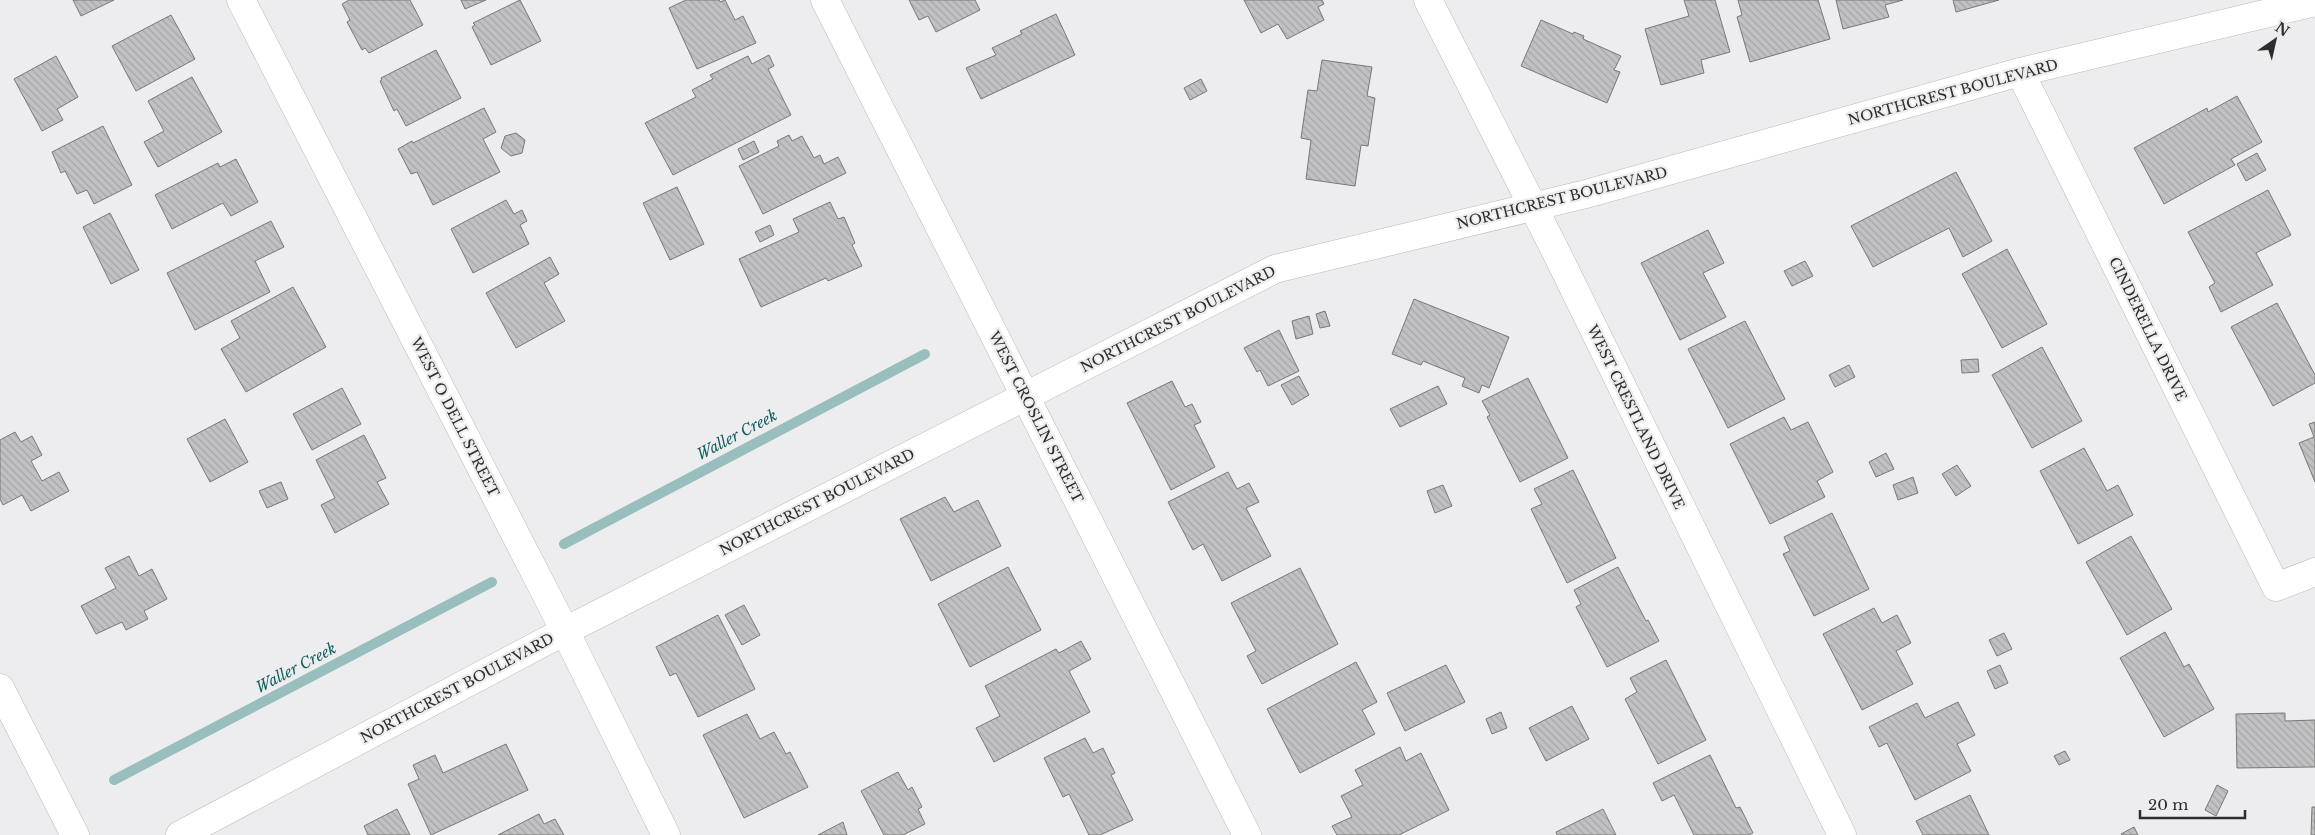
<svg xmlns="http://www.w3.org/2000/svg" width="2315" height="835" viewBox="0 0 2315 835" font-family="'Libre Baskerville',serif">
<defs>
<pattern id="building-back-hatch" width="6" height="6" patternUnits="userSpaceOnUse" patternTransform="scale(1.25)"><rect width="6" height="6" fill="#c1c0c2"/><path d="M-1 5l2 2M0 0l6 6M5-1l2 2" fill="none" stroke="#a6a5a7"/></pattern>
</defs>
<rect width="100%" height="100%" fill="#ededef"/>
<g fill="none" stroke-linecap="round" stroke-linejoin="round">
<g stroke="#98bebe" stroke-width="10">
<polyline points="564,544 925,354"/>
<polyline points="114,780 492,582"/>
</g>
</g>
<g fill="url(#building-back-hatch)" stroke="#787879">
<polygon points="73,0 114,0 81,16"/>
<polygon points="349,0 410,0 423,25 369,53 365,48 362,50 347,22 350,20 342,4"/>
<polygon points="461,0 486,0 465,9"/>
<polygon points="520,0 541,41 491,65 472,27 475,25 473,23"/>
<polygon points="686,0 719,0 720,2 725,0 735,20 743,16 756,43 697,69 669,8"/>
<polygon points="909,0 975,0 980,10 936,32 928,16 919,20"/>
<polygon points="1244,0 1322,0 1324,4 1318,7 1324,20 1287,39 1278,24 1261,33"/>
<polygon points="1684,0 1715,0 1730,52 1701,60 1704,73 1661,85 1645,29 1689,16"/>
<polygon points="1738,0 1818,0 1830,39 1750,62 1737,17 1742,15"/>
<polygon points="1836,0 1903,0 1885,5 1889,17 1843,29"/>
<polygon points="1953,0 1999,0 1956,12"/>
<polygon points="1056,14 1075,55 981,99 966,68 996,55 992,48 1022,34 1020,31"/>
<polygon points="171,15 195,59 136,91 112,46"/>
<polygon points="1541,20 1573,34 1574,32 1584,36 1583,39 1621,56 1614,70 1620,72 1607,103 1521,66"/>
<polygon points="436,50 461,98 406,126 397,109 394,111 380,81 382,80 381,78"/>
<polygon points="769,55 774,66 768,69 791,115 673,175 645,123 696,97 692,90 713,79 710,75 748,56 752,64"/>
<polygon points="56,56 78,97 57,109 63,120 42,131 14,79"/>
<polygon points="1322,60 1372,67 1367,96 1375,98 1368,146 1361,145 1355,186 1306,179 1311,140 1301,138 1308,90 1317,91"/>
<polygon points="192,77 222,132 158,167 144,142 164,131 148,101"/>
<polygon points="1201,79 1207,91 1190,100 1184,88"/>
<polygon points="2237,96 2262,142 2231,159 2235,165 2164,204 2134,148 2207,108 2208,112"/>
<polygon points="484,108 496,132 483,139 500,172 433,205 417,172 411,174 398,149 412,141 413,143"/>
<polygon points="103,126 132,185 94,204 87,190 77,194 65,171 61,173 52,152"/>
<polygon points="516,133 525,140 522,153 511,156 501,148 505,136"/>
<polygon points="789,135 792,141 802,136 814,158 820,155 824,164 838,157 846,173 763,214 739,166 779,146 777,141"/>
<polygon points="754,141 759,152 743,160 738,149"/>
<polygon points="2257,153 2266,170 2246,181 2237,164"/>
<polygon points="236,159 258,202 231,216 223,203 172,229 155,195 218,163 220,167"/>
<polygon points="1956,172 1992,241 1963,257 1949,228 1873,267 1851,226"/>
<polygon points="677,187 704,244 670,260 643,203"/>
<polygon points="2268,190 2291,235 2256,253 2273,285 2221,312 2209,287 2215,283 2188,232"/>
<polygon points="506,200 514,214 522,210 527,221 520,225 529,244 473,273 451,229"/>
<polygon points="830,202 838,219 844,217 855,243 852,245 862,266 828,281 826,278 761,307 739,259 799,232 793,219"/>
<polygon points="110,213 139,270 111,284 83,227"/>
<polygon points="271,221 284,247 255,261 270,292 195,330 167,273"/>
<polygon points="770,225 774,235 760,242 755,232"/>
<polygon points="1708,230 1724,263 1703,273 1726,317 1680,340 1641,263"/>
<polygon points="2007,249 2047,324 2002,348 1962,274"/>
<polygon points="550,257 559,274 544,283 565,321 516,348 486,293"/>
<polygon points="1805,261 1813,276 1792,286 1784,271"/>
<polygon points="293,287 326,347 246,392 221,349 240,338 231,321"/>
<polygon points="1414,299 1509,337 1489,388 1482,385 1479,393 1462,386 1465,378 1423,361 1421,365 1392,354"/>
<polygon points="2277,303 2315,375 2315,383 2273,406 2231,327"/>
<polygon points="1325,311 1330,326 1320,328 1316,314"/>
<polygon points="1309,316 1313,334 1296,339 1292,321"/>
<polygon points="1745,321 1785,399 1728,428 1688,349"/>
<polygon points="1279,330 1299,371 1268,386 1260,370 1257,372 1244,348"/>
<polygon points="2042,347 2082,421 2032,448 1992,375"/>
<polygon points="1978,359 1979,372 1962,373 1961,360"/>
<polygon points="1849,365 1855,377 1835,387 1829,375"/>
<polygon points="1299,376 1309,395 1292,405 1281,385"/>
<polygon points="1528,378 1568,458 1520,482 1487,417 1490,415 1482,401"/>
<polygon points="1172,381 1185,407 1192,404 1201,422 1194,425 1215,467 1171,490 1127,403"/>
<polygon points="1438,386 1447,404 1400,427 1390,409"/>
<polygon points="342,388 361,424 312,450 293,414"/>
<polygon points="1784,417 1791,430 1808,422 1833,472 1817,481 1825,497 1770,524 1730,444"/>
<polygon points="225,419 248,462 210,482 187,439"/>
<polygon points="2315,422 2315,482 2299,443 2314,437 2309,424"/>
<polygon points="15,432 21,442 32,436 42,455 31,461 42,481 59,472 69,491 31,511 22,495 3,505 0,499 0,440"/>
<polygon points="364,435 386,478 377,482 389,504 335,533 321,505 335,498 316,460"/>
<polygon points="2084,448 2107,491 2118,485 2133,515 2078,544 2040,471"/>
<polygon points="1886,453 1894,469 1876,477 1869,462"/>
<polygon points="1957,465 1971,486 1956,496 1942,474"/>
<polygon points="1573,470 1616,558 1567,583 1531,509 1542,504 1534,489"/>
<polygon points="1228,472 1237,489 1249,483 1259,502 1246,508 1271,556 1222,581 1203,544 1193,550 1168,502"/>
<polygon points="1913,477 1918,493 1898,500 1893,485"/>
<polygon points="281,482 288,499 267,508 259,491"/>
<polygon points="1443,485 1452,506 1435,513 1427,491"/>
<polygon points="945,497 954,512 978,500 1001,546 931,581 900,519"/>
<polygon points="1832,513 1869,589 1814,616 1783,554 1790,551 1784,537"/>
<polygon points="2131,536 2172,609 2127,635 2086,562"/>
<polygon points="129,556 139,576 152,569 167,599 144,611 148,619 126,630 122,622 96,634 81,606 116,588 105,568"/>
<polygon points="1008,567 1041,630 970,667 938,604"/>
<polygon points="1618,567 1646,621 1648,620 1659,641 1607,667 1576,607 1581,604 1574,590"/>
<polygon points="1300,568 1338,644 1262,684 1247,656 1256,651 1231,603"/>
<polygon points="744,605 760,635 742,645 725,615"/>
<polygon points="1874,608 1882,623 1897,615 1911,643 1896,651 1913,684 1862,710 1823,634"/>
<polygon points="718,615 755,689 698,717 676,673 670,676 656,647"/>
<polygon points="2165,632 2184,667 2189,664 2214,709 2164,737 2120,658"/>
<polygon points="2004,633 2012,649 1997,656 1989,640"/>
<polygon points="1081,641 1091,659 1069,671 1090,712 994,762 976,728 1000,716 985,686 1056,649 1059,653"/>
<polygon points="1666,660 1706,740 1658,764 1625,699 1637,692 1630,678"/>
<polygon points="1356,662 1377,702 1362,710 1375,734 1300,773 1267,709"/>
<polygon points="1446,665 1465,702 1405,731 1387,693"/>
<polygon points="2000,665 2008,683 1995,689 1987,671"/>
<polygon points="1958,702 1975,735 1957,744 1971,771 1915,800 1887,743 1879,747 1869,727 1917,703 1925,718"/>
<polygon points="1572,706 1589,739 1546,761 1529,728"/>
<polygon points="1501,712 1507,728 1492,734 1486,719"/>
<polygon points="2285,713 2285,721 2315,720 2315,767 2237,768 2236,714"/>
<polygon points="747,714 760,739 774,732 786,754 790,752 808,787 744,818 703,735"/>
<polygon points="1085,738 1093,753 1103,748 1115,773 1111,775 1133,820 1100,835 1089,835 1069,794 1063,797 1044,758"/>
<polygon points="506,744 528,790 431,835 408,784 419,779 413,765 435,755 443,773"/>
<polygon points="1400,747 1406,761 1421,753 1449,810 1399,835 1337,835 1332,826 1352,817 1341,796 1363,785 1355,770"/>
<polygon points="2065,751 2070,760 2059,765 2054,756"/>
<polygon points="1710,755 1736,808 1740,807 1753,833 1749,835 1694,835 1674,795 1662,801 1653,783"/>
<polygon points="898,772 908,790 912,787 922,807 918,809 925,824 903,835 884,835 861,791"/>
<polygon points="2217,785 2228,791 2216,816 2205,810"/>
<polygon points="1970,795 1989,835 1923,835 1916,821"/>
<polygon points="2312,807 2315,807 2315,835 2311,835"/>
<polygon points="397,809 410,835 368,835 364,826"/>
<polygon points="1603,809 1616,835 1557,835 1556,832"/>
<polygon points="539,814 544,824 555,819 564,835 498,835"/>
<polygon points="843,822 847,835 818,835"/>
<polygon points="2134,827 2138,835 2122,835 2121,834"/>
</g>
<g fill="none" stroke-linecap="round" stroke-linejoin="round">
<g stroke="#bababb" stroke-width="29">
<g id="street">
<polyline points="241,0 565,631 666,835"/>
<polyline points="825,0 1247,835"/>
<polyline points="1428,0 1555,250 1842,835"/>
<polyline points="2020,72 2276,587 2315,572"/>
</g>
</g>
<g stroke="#bababb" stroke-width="29">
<g id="secondary">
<polyline points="0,688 75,835"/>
<polyline points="180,835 565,631 1275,269 1586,194 2020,72 2315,2"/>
</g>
</g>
<use href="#street" stroke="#fff" stroke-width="28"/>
<use href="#secondary" stroke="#fff" stroke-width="28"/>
</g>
<g text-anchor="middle" stroke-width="4.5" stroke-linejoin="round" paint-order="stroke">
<g font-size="14" fill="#2d2d2d" stroke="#ededef">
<text transform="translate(1953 92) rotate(-15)" y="5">NORTHCREST BOULEVARD</text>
<text transform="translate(1562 198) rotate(-14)" y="5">NORTHCREST BOULEVARD</text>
<text transform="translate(1178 319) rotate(-27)" y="5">NORTHCREST BOULEVARD</text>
<text transform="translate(2148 329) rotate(64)" y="5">CINDERELLA DRIVE</text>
<text transform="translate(455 417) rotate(63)" y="5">WEST O DELL STREET</text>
<text transform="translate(1036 417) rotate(63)" y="5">WEST CROSLIN STREET</text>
<text transform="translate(1636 417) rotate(64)" y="5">WEST CRESTLAND DRIVE</text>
<text transform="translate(817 502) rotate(-27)" y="5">NORTHCREST BOULEVARD</text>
<text transform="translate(457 688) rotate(-28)" y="5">NORTHCREST BOULEVARD</text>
</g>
<g font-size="15" font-style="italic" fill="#0f5f5f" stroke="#ededef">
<text transform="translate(737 435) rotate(-28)" y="5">Waller Creek</text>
<text transform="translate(296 668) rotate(-28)" y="5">Waller Creek</text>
</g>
</g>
<g transform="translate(2275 40) rotate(34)" stroke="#ededef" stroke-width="4" paint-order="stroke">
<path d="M0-4L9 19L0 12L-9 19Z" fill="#2d2d2d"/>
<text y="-8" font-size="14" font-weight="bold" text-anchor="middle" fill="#2d2d2d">N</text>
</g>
<path d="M2140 810v8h105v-8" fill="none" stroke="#2d2d2d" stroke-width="2.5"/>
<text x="2148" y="810" font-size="15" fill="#2d2d2d" stroke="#ededef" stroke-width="4" paint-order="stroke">20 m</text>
</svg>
